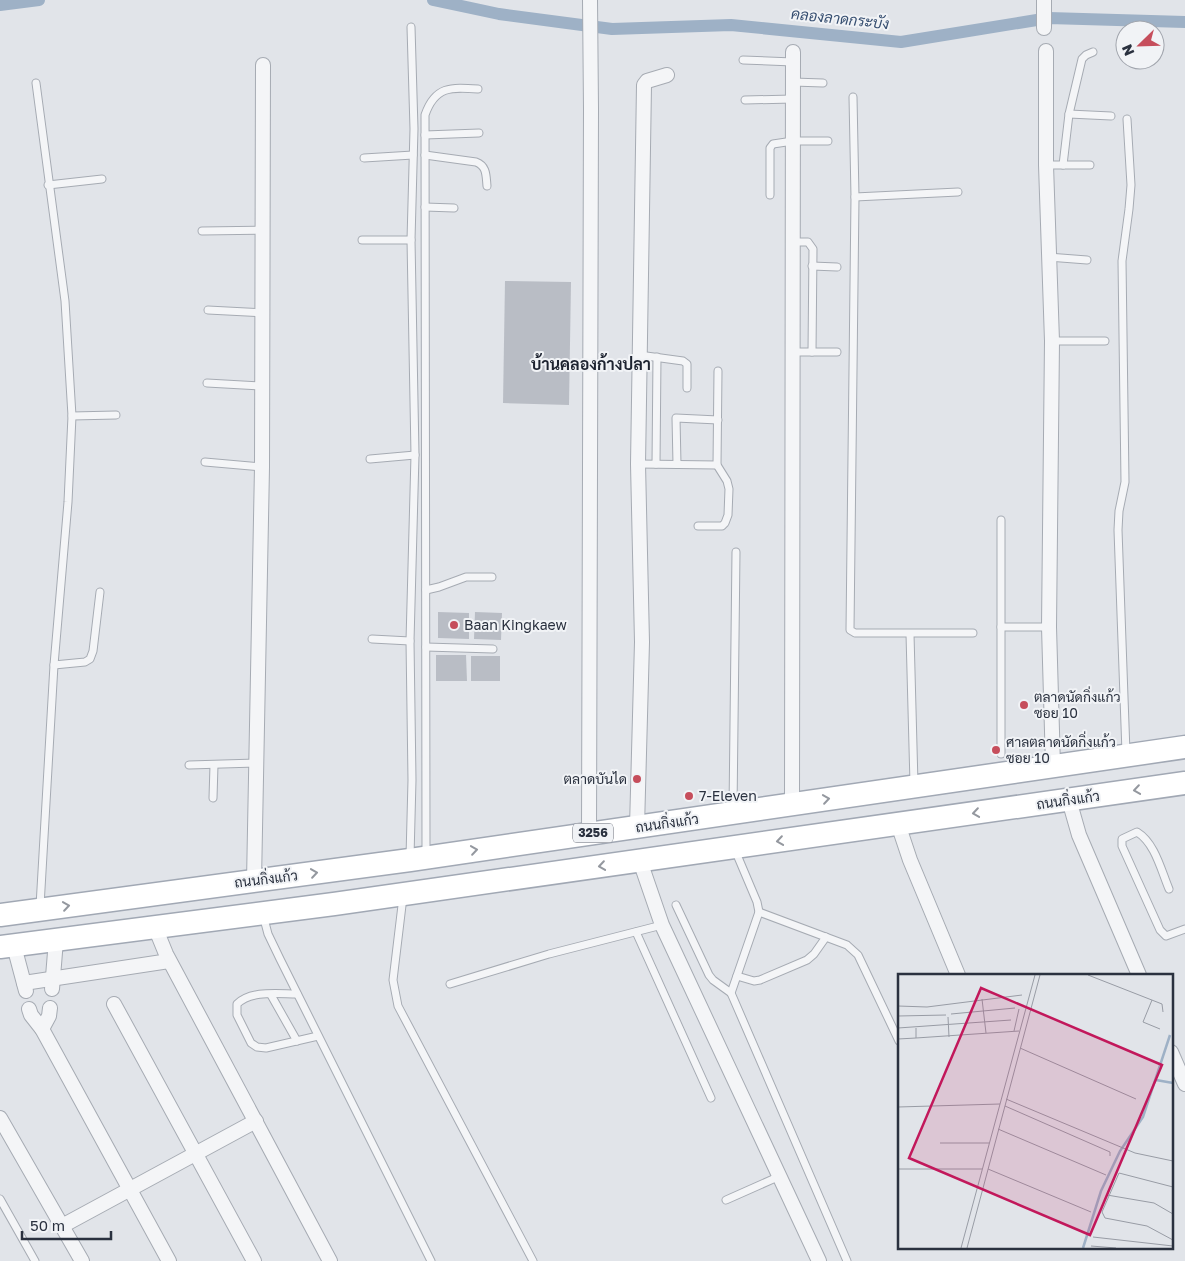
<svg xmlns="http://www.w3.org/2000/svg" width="1185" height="1261" viewBox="0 0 1185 1261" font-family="'Golos Text',Sarabun,sans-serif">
<rect width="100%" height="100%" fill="#e1e4e9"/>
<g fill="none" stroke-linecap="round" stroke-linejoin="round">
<g stroke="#9eb1c6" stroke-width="12">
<polyline points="433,0 499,14 612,29 731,25 901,42 1049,18 1185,22"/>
<polyline points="0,5 39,0"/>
</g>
</g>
<g fill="#b9bdc5">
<polygon points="505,281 571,282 569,405 503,403"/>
<polygon points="438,612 469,613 469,639 438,638"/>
<polygon points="475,612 502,613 501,640 474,639"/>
<polygon points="436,655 466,655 467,681 436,681"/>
<rect x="471" y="656" width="29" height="25"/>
</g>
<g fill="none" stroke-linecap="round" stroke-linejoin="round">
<g stroke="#a6abb3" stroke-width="9">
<g id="lane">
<polyline points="743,60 793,62"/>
<polyline points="793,82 823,83"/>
<polyline points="36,83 65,301 72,416 68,502 54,665 40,906"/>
<polyline points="853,97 855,197 850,630 855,633 973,633"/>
<polyline points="745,100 793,99"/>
<polyline points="1069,114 1111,116"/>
<polyline points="425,135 479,133"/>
<path d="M425,155L476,162C487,166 486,176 487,186"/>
<polyline points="364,158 413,155"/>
<polyline points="1046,165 1090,165"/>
<polyline points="1063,165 1069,114 1082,59 1086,55 1093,52"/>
<polyline points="48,185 102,179"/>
<polyline points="770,195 770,148 773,144 793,141 828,141"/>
<polyline points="855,197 958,192"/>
<polyline points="425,207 454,208"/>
<polyline points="202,231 264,230"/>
<polyline points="362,240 411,240"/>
<polyline points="793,242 808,242 813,249 812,352"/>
<polyline points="1048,257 1087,260"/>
<polyline points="812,266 837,267"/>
<polyline points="208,310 263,313"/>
<polyline points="1052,341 1105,341"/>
<polyline points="793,352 837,352"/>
<polyline points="639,355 683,361 687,364 687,388"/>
<polyline points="207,383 262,386"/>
<polyline points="72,416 116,415"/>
<polyline points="370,459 415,455"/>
<polyline points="205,462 262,467"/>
<polyline points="638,464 717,465"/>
<polyline points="656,464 657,357"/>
<polyline points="677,464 676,418 718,420"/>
<polyline points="1001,520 1001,754"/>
<polyline points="698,526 722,526 725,523 728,515 729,489 727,481 717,465 718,371"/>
<polyline points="426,590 439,587 466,577 492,577"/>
<polyline points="1001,627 1049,627"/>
<polyline points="910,634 914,784"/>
<polyline points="372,639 410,641"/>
<polyline points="426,647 493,649"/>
<polyline points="54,665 85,662 90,659 93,651 100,592"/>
<polyline points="1126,753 1118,530 1119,511 1125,482 1122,261 1129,209 1131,185 1127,119"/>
<polyline points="189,765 257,763"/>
<polyline points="213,798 214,765"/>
<polyline points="733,810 736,552"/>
<polyline points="735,850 757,902 759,912 731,993 847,1261"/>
<path d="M426,854L425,115C435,86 451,87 478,89"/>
<polyline points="410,857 412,780 410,641 415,455 411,240 414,129 411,27"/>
<path d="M1169,889C1161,870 1155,843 1137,832L1122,839V846L1160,930L1166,936L1185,929"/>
<polyline points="403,897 393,980 398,1006 533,1261"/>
<polyline points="676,905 709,975 713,980 731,993"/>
<polyline points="759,912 847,945 858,955 899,1041"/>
<polyline points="263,915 268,934 280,959 431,1261"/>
<polyline points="636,932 711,1098"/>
<polyline points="737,976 754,981 760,980 807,960 814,954 826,937"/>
<polyline points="450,984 549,954 662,925"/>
<path d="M297,994C278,994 251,990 237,1004V1015L251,1043L257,1047L266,1048L318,1036"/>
<polyline points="271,995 297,1041"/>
<polyline points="0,1199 35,1261"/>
<polyline points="726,1200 780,1176"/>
</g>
</g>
<g stroke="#a6abb3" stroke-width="16">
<g id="street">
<polyline points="1044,0 1044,28"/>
<polyline points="1046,51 1046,165 1052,341 1049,627 1053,766"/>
<polyline points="1069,800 1079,835 1139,975"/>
<polyline points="792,804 793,52"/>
<polyline points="898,824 910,860 958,975"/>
<polyline points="637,827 642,642 638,464 644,85 647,81 667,75"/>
<polyline points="589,834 591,109 590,0"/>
<polyline points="640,861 662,925 819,1261"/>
<polyline points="254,881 262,467 263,65"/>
<polyline points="155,927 166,954 330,1261"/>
<polyline points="14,946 26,991"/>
<polyline points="24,983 169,961"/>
<polyline points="52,989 56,940"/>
<polyline points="114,1004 254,1261"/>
<polyline points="29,1009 31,1015 42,1029 169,1261"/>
<polyline points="42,1029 49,1016 50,1008"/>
<polyline points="1171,1052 1185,1084"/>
<polyline points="0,1118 82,1261"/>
<polyline points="62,1226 256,1121"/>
</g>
</g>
<g stroke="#a1a8b4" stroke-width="25">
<g id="primary">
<polyline points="0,915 410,860 1185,747"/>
<polyline points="0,947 334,904 1185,783"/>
</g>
</g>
<use href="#lane" stroke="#f4f5f7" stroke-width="7"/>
<use href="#street" stroke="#f4f5f7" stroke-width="14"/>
<use href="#primary" stroke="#fff" stroke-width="22"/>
</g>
<defs><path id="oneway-chevron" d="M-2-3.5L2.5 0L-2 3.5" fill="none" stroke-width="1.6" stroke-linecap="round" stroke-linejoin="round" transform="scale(1.25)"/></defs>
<g stroke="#94989f">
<use href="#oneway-chevron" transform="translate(1137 790) rotate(172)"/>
<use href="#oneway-chevron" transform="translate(826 799) rotate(-8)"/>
<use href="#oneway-chevron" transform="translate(976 813) rotate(172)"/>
<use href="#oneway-chevron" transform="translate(780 841) rotate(172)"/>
<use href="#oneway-chevron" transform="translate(474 850) rotate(-8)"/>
<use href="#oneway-chevron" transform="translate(602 866) rotate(172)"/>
<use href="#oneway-chevron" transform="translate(314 873) rotate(-8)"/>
<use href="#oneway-chevron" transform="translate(66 906) rotate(-8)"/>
</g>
<g fill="#c64e5c" stroke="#f1f3f6" stroke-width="2">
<circle cx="454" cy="625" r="5"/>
<circle cx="1024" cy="705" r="5"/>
<circle cx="996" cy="750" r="5"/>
<circle cx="637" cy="779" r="5"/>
<circle cx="689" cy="796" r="5"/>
</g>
<g text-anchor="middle" stroke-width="4" stroke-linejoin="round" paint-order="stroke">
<rect fill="#f1f3f6" stroke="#666b76" stroke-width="1" x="573" y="823.5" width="40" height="19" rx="4"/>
<g font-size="12" font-weight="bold" fill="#2a313f">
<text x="593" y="837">3256</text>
</g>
<g font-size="14" fill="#2a313f" stroke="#f1f3f6" text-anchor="start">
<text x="464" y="630">Baan Kingkaew</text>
<text x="1034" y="702">ตลาดนัดกิ่งแก้ว<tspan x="1034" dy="16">ซอย 10</tspan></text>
<text x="1006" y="747">ศาลตลาดนัดกิ่งแก้ว<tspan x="1006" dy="16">ซอย 10</tspan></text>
<text x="627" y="784" text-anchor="end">ตลาดบันได</text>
<text x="699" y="801">7-Eleven</text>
</g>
<g font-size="14" fill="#2a313f" stroke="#f1f3f6">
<text transform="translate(1068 800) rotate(-8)" y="5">ถนนกิ่งแก้ว</text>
<text transform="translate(667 823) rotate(-8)" y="5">ถนนกิ่งแก้ว</text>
<text transform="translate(266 879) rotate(-7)" y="5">ถนนกิ่งแก้ว</text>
</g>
<g font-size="15" font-style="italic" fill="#374f71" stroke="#f1f3f6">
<text transform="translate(840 19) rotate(6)" y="5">คลองลาดกระบัง</text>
</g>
<g font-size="16" font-weight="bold" fill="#1d2330" stroke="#f1f3f6">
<text x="591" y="370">บ้านคลองก้างปลา</text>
</g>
</g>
<g transform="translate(898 974)">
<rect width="275" height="275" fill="#e1e4e9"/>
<path fill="none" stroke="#9eb1c6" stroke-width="2.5" d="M258,106L275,109M185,274L203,217L222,177L245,143L272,61"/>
<path fill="none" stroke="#989ca5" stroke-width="1" d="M190,1L264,30L265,38M84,25L88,59M254,26L245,48L262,55M0,32L29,33L124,21M53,40L117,34M0,42L48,41M50,43L51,63M0,54L113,46M116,57L121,35M18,64L121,57M0,65L18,64V54M122,74L238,125M108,125L237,179L275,187M107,132L212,178V182M0,133L102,130M100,155L208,201M42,169H91M0,195H84M90,195L193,238M275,213L221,199L204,238L207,244L249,252L275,266M209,221L256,229L275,240M195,263L275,272M193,272L218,274M63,274L137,1M69,274L142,1"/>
<path fill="#c2185b" fill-opacity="0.15" stroke="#c2185b" stroke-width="2.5" d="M83,14L264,91L192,261L11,184Z"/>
<rect width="275" height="275" fill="none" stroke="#2a313f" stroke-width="2.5"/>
</g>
<g transform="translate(1140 45) rotate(247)"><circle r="24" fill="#f1f3f6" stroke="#a1a5ad"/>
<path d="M0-4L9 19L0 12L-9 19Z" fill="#c64e5c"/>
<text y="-8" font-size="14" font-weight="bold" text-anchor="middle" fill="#2a313f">N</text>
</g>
<path d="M22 1231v8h89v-8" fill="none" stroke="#2a313f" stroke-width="2.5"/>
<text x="30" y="1231" font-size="15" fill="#2a313f" stroke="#f1f3f6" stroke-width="4" paint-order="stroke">50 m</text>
</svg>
